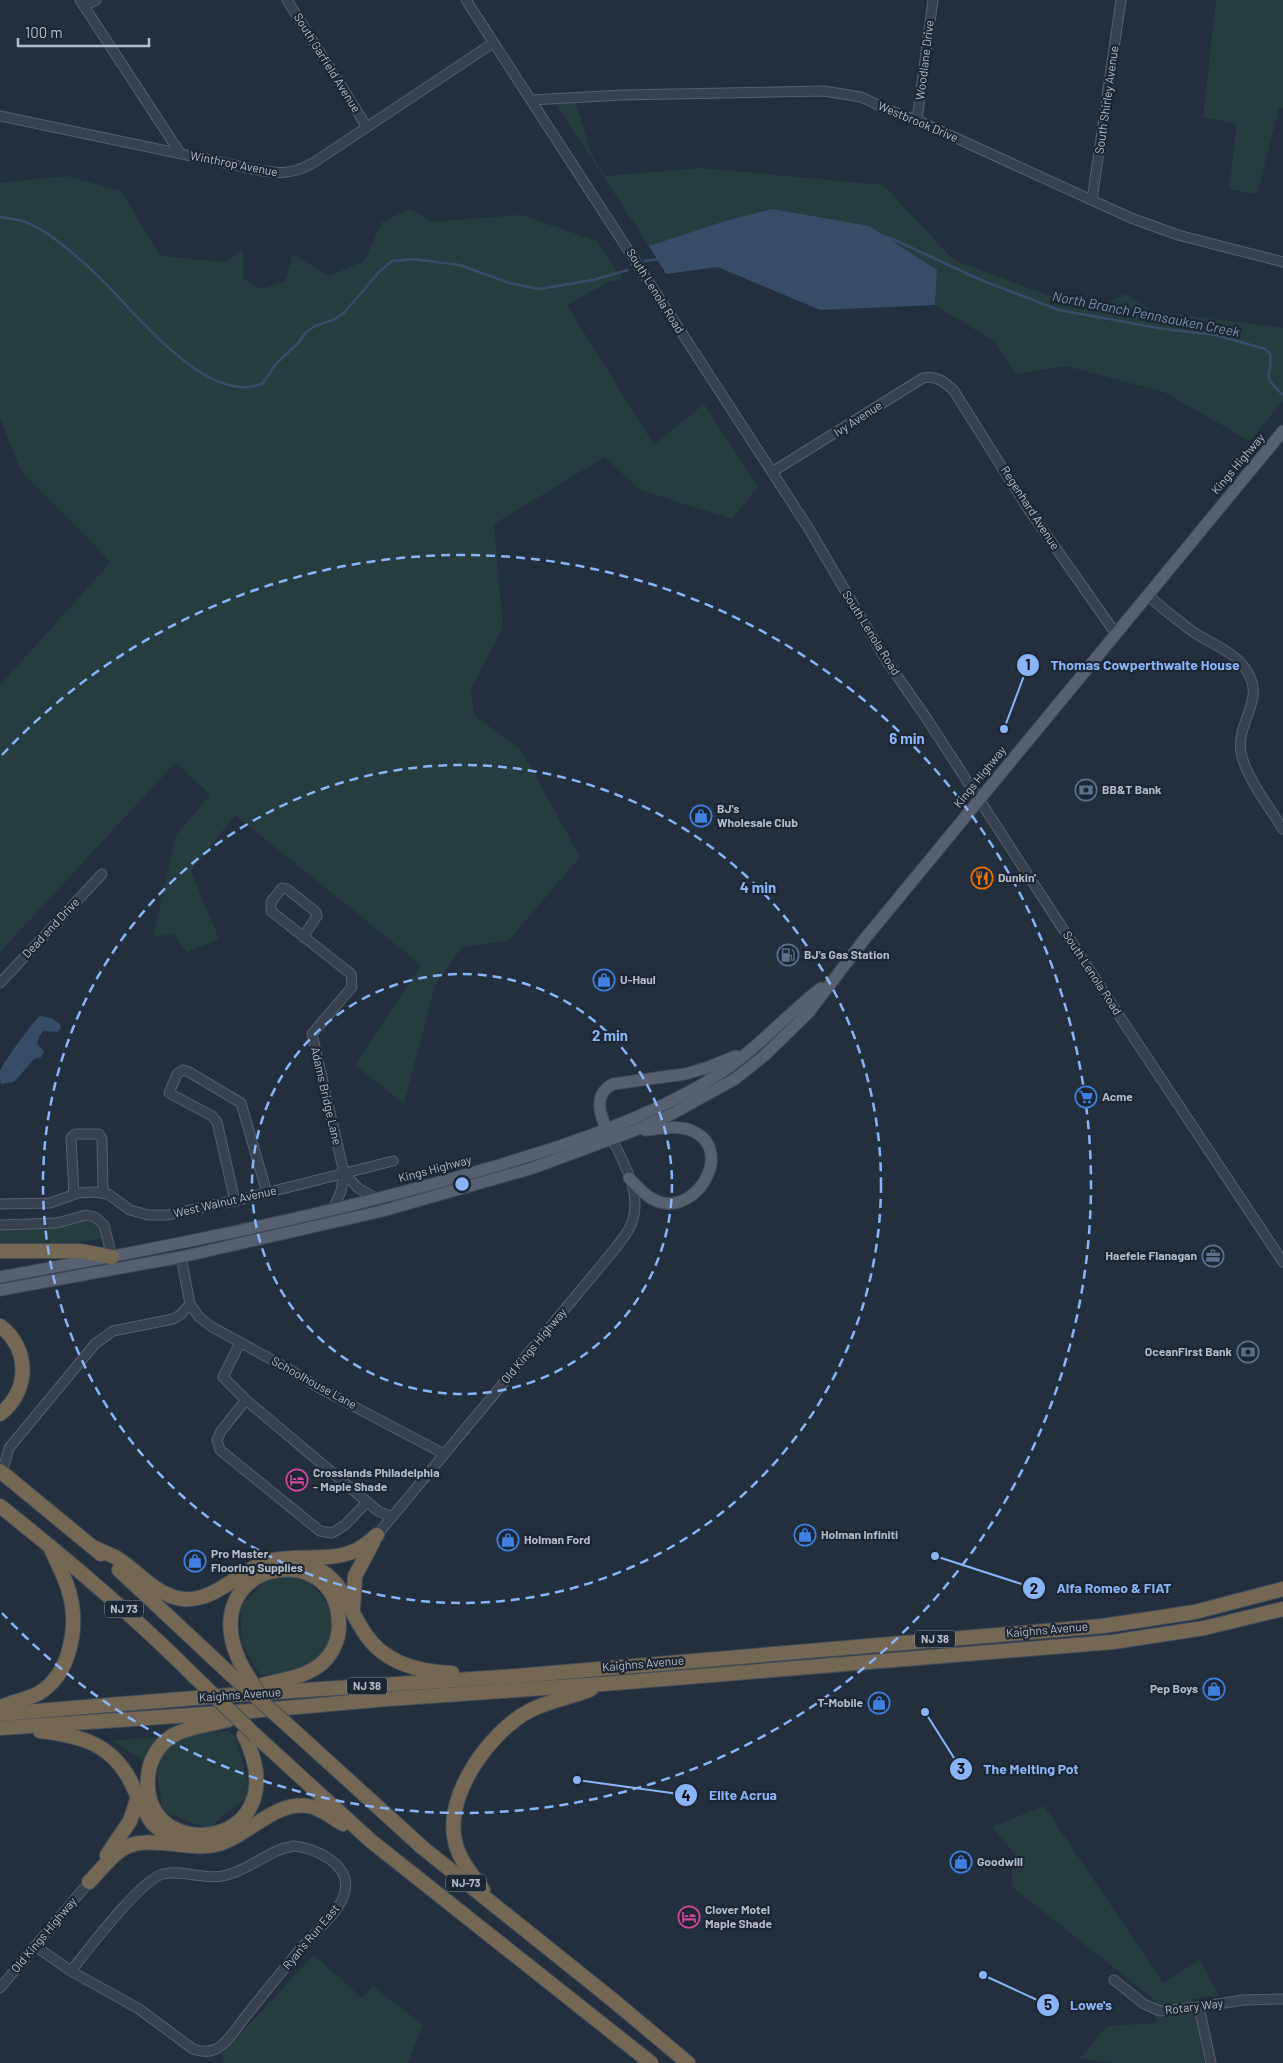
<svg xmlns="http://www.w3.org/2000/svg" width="1283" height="2063" viewBox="0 0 1283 2063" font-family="Barlow,sans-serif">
<rect width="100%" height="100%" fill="#242f3e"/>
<g fill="#263c3f">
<polygon points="1216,0 1283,0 1283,108 1279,108 1257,194 1229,189 1237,124 1203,117"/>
<polygon points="575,101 593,158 605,176 701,168 883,185 954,260 1093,312 1125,294 1152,311 1283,328 1283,401 1250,441 1164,392 1066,366 1016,374 995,342 935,305 937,270 725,221 649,246 555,103"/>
<polygon points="67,176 121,191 160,256 225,262 243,249 243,279 261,289 285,282 293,254 329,276 364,261 382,222 410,209 432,222 521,215 597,241 623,280 610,281 567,305 654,445 704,404 758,487 732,519 640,490 605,457 494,524 503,628 471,688 474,715 522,751 580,857 509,940 462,947 435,985 404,1104 355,1065 421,965 235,815 191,871 219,939 187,952 173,934 153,937 176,835 210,795 176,762 0,952 0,685 110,563 95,545 20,470 0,418 0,183"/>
<polygon points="88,1214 105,1226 107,1237 0,1258 0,1221"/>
<polygon points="273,1575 306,1578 335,1612 330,1646 301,1670 260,1675 242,1644 240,1606"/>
<polygon points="229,1731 235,1737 251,1793 208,1829 163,1811 156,1767 111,1741"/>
<polygon points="1044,1806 1163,1983 1200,1960 1219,1995 1193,1999 1204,2063 1116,2063 1080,2058 1107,2026 1156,2023 1156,2001 1011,1886 1015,1854 992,1827"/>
<polygon points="314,1955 362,1998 373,1986 423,2025 408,2063 224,2063 222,2053"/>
</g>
<g fill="#394c67">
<polygon points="772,209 869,226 937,270 935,305 820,310 718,267 666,274 649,246 725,221"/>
<path d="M40,1016L51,1018L60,1024L61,1028L57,1032L43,1031L39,1037L37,1044L44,1051L41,1057L34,1059L14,1082L1,1084C0,1081 0,1076 0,1072C1,1065 34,1020 40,1016Z"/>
</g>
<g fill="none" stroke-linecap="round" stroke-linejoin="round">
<g stroke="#394c67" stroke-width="2.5">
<path d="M0,217C10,218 20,219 30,224C53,234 86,264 104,282C137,315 210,408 263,383L276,364L300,341L305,333L315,326L333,320L344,313L380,271L392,261L413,259L460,265L509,283L539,289L593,280L628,270"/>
<path d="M884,236L899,242L981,280L1059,310L1164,329L1216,335L1265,349L1270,354C1273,379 1259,373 1283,395"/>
<polyline points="645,261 659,259"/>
</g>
<g stroke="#565f6c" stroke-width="11">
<g id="minor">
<polyline points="80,0 180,153"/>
<polyline points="287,0 367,127"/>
<polyline points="466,0 809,529 886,660 925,716 1126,1026 1283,1262"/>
<polyline points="84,6 96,0"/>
<polyline points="531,100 622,95 824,91 861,97 891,111 921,122 1131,218 1178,235 1283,262"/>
<path d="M0,116L258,170C279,174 294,174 313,163L493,43"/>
<polyline points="917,120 933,0"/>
<polyline points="1092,200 1121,0"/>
<path d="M772,472L923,378C936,375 945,382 954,391L1027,507L1116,634"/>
<path d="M1147,595C1162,608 1177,620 1192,631C1207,642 1227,648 1240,662C1272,697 1236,717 1241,752C1244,774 1271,810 1283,829"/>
<polyline points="303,937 317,916 316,912 287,889 282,888 271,902 271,911 351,974 352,987 312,1034 344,1173 341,1191 333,1210"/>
<polyline points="0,983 102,874"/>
<polyline points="344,1173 358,1188 377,1199"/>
<polyline points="74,1194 71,1138 75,1134 99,1134 102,1139 103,1193"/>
<polyline points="235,1201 217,1122 212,1116 169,1093 177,1074 183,1070 189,1072 241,1103 267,1193"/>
<polyline points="0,1204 50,1203 78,1193 95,1192 108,1194 130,1210 148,1215 167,1215 242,1199 393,1161"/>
<polyline points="0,1225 57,1223 86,1215 95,1217 104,1225 112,1257"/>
<polyline points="190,1304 199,1317 212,1327 287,1368 323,1390 444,1454"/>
<polyline points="240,1343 223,1377 246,1400 378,1511 392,1517"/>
<polyline points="246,1400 221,1431 217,1440 220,1450 320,1531 332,1533 345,1525 367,1502"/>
<polyline points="2,1473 9,1448 95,1344 113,1331 173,1319 180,1315 190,1304 181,1257"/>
<path d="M377,1535L614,1250C620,1242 626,1235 630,1227C645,1196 623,1162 610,1135"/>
<path d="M293,1846C314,1847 351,1864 345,1891C342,1910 314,1933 301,1948C283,1970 264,1993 246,2016C237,2027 230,2040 218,2048C210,2053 202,2052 193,2049L139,2009L71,1971C87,1951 141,1879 163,1874C184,1869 205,1881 227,1875C251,1869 269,1850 293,1846Z"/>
<polyline points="35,1946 71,1971"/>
<polyline points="1114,1980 1144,2004 1160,2011 1199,2007 1243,2000 1283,1999"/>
<polyline points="0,1988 89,1882"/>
<polyline points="1199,2007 1211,2063"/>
</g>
</g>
<g stroke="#414a57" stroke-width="13">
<g id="major">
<path d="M606,1128C599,1112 594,1094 613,1084L685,1074L706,1068L736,1056"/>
<path d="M629,1178C638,1187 647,1198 659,1202C699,1214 736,1147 690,1130C676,1125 659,1129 645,1130"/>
<path d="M0,1277C150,1250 300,1221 447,1180C536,1155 638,1125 716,1076C755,1051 785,1016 821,988"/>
<polyline points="0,1290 181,1257 382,1211 533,1168 633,1131 670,1115 735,1079 764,1056 809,1012 863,941 1283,431"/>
</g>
</g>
<g stroke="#434c59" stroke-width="16">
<g id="highway">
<polyline points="0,1251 80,1251 112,1257"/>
<path d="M0,1326C30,1348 30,1391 0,1414"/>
<polyline points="0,1471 101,1554"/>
<path d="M0,1506C68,1560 133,1615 194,1676"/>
<path d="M95,1548C101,1551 109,1554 115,1557C137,1570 156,1596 183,1599C216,1602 239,1570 269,1561C295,1554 326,1562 352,1552C361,1549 369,1542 377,1535"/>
<path d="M302,1561C346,1578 343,1602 366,1635C385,1663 420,1672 452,1673"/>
<polyline points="119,1570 228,1672"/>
<polyline points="353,1608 355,1576 373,1542"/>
<path d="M244,1670C185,1562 339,1532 339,1625C339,1641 331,1658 317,1667C298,1680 270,1681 248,1689"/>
<path d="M0,1708C11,1701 27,1700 39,1693C71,1674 79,1625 69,1592C65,1576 56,1562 50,1546"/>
<polyline points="0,1714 232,1695 517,1676 1103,1626 1195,1612 1283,1589"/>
<path d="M230,1719C211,1725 189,1726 172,1736C158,1745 149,1761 148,1777C141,1868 301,1850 244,1735"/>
<polyline points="0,1728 251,1711 387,1699 602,1684 1113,1642 1204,1628 1283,1609"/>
<polyline points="291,1728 423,1848 614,2001 688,2063"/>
<path d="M40,1731C81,1736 111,1743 131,1782C138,1797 143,1811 153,1824L160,1830L179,1841"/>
<polyline points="256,1736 371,1841 651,2063"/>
<polyline points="107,1855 130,1821 138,1797"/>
<path d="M89,1882C99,1872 109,1858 121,1850C145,1833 188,1851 215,1845C249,1837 276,1797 313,1807C324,1811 333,1818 343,1824"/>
<path d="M483,1890C472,1874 459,1860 455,1841C444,1795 490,1732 529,1711C549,1700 571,1698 591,1689"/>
</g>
</g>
<use href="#minor" stroke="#38414e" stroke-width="9"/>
<use href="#major" stroke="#56606e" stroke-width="11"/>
<use href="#highway" stroke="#746855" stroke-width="14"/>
<g stroke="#434c59" stroke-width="16" stroke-linecap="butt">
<g id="highway-bridge">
<polyline points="244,1670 259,1694"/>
<polyline points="228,1672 291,1728"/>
<polyline points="194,1676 256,1736"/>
</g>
</g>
<use href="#highway-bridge" stroke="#746855" stroke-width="14"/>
</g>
<g fill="none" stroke="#8ab4f8" stroke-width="2.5" stroke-dasharray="9 6">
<circle cx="462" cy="1184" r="210"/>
<circle cx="462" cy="1184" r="419"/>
<path d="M2 755A629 629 0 1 1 2 1613"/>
</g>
<defs>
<g id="bank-ring" transform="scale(1.125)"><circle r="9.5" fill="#1d2633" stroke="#5c6f8a" stroke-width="1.5"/><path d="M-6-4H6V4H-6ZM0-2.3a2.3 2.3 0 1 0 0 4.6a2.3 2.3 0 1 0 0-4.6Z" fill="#5c6f8a"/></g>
<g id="shop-ring" transform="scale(1.125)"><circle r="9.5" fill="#1d2633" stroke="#3f7fe0" stroke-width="1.5"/><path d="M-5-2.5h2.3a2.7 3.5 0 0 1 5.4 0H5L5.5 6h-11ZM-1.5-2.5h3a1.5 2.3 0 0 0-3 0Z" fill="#3f7fe0"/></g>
<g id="restaurant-ring" transform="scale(1.125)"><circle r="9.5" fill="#1d2633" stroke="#e8710a" stroke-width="1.5"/><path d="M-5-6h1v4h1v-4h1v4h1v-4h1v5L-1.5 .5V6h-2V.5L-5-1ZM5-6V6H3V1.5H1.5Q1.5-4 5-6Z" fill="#e8710a"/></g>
<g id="fuel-ring" transform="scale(1.125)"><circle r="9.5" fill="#1d2633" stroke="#5c6f8a" stroke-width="1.5"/><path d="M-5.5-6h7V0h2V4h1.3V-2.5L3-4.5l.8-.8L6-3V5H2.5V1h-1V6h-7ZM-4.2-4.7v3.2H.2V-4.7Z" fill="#5c6f8a"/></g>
<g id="supermarket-ring" transform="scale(1.125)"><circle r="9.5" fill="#1d2633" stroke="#3f7fe0" stroke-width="1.5"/><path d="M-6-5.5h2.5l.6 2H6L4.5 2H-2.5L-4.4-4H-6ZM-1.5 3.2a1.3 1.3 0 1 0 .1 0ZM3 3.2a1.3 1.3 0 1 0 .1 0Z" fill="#3f7fe0"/></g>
<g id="office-ring" transform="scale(1.125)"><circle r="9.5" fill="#1d2633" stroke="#5c6f8a" stroke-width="1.5"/><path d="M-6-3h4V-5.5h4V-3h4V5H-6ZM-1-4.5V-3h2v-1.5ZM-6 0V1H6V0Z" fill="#5c6f8a"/></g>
<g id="hotel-ring" transform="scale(1.125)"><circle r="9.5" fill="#1d2633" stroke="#d1479c" stroke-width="1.5"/><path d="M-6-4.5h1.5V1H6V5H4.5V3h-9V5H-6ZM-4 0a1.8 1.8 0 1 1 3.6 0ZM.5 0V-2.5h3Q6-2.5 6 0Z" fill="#d1479c"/></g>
</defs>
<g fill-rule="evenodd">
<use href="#bank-ring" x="1086" y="790"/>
<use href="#shop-ring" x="701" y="816"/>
<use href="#restaurant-ring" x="982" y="878"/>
<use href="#fuel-ring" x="788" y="955"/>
<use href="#shop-ring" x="604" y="980"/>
<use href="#supermarket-ring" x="1086" y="1097"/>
<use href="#office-ring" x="1213" y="1256"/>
<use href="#bank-ring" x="1248" y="1352"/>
<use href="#hotel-ring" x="297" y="1480"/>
<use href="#shop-ring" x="805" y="1535"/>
<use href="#shop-ring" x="508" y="1540"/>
<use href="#shop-ring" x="195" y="1561"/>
<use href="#shop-ring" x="1214" y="1689"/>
<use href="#shop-ring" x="879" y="1703"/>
<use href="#shop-ring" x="961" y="1862"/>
<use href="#hotel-ring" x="689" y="1917"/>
</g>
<g text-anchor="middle" stroke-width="4.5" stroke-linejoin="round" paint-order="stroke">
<g fill="#1d2633" stroke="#878f9c" stroke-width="1">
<rect x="105" y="1600.5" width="38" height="17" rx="4"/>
<rect x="915" y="1630.5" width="40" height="17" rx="4"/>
<rect x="347" y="1677.5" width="40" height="17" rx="4"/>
<rect x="446" y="1874.5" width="40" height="17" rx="4"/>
</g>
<g font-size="11" font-weight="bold" fill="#b4bcc9">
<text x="124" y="1613">NJ 73</text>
<text x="935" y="1643">NJ 38</text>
<text x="367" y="1690">NJ 38</text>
<text x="466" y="1887">NJ-73</text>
</g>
<g font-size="12" fill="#b4bcc9" stroke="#1d2633">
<text transform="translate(925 60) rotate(-83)" y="4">Woodlane Drive</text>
<text transform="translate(327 63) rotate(58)" y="4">South Garfield Avenue</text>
<text transform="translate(1107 100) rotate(-82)" y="4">South Shirley Avenue</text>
<text transform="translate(918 122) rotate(23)" y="4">Westbrook Drive</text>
<text transform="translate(234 164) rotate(11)" y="4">Winthrop Avenue</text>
<text transform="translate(655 291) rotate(58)" y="4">South Lenola Road</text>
<text transform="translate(858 419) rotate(-33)" y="4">Ivy Avenue</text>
<text transform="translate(1238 464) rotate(-50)" y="4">Kings Highway</text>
<text transform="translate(1030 508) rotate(57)" y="4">Regenhard Avenue</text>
<text transform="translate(871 633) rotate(58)" y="4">South Lenola Road</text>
<text transform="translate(980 777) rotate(-51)" y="4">Kings Highway</text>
<text transform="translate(51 928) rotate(-47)" y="4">Dead end Drive</text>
<text transform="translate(1092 973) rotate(57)" y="4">South Lenola Road</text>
<text transform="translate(326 1096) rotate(77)" y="4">Adams Bridge Lane</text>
<text transform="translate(435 1169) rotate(-15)" y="4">Kings Highway</text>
<text transform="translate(225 1202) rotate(-13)" y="4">West Walnut Avenue</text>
<text transform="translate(534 1346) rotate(-50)" y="4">Old Kings Highway</text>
<text transform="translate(314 1383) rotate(29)" y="4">Schoolhouse Lane</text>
<text transform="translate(1047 1630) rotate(-5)" y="4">Kaighns Avenue</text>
<text transform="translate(643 1664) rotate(-5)" y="4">Kaighns Avenue</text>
<text transform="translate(240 1695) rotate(-4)" y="4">Kaighns Avenue</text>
<text transform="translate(44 1935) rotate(-50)" y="4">Old Kings Highway</text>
<text transform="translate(311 1937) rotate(-50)" y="4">Ryan's Run East</text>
<text transform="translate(1194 2007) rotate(-7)" y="4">Rotary Way</text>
</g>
<g font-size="12" font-weight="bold" fill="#b4bcc9" stroke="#1d2633" text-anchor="start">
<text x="1102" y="794">BB&amp;T Bank</text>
<text x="717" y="813">BJ's<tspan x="717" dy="14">Wholesale Club</tspan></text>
<text x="998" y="882">Dunkin'</text>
<text x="804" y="959">BJ's Gas Station</text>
<text x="620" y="984">U-Haul</text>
<text x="1102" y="1101">Acme</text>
<text x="1197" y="1260" text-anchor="end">Haefele Flanagan</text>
<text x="1232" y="1356" text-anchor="end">OceanFirst Bank</text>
<text x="313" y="1477">Crosslands Philadelphia<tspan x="313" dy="14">- Maple Shade</tspan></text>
<text x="821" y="1539">Holman Infiniti</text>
<text x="524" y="1544">Holman Ford</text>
<text x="211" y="1558">Pro Master<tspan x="211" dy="14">Flooring Supplies</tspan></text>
<text x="1198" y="1693" text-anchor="end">Pep Boys</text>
<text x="863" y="1707" text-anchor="end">T-Mobile</text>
<text x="977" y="1866">Goodwill</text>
<text x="705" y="1914">Clover Motel<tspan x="705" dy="14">Maple Shade</tspan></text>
</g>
<g font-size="14" font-style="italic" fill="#7c92b1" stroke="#1d2633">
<text transform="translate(1146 314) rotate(11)" y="5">North Branch Pennsauken Creek</text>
</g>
</g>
<circle cx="462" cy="1184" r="8" fill="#8ab4f8" stroke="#1d2633" stroke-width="2.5"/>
<g font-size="15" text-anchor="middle" font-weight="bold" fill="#8ab4f8" stroke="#1d2633" stroke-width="4.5" stroke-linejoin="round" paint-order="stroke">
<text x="907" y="744">6 min</text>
<text x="758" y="893">4 min</text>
<text x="610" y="1041">2 min</text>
</g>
<path fill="none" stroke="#8ab4f8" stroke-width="2" d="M1004 729L1028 665M935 1556L1034 1588M925 1712L961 1769M577 1780L686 1795M983 1975L1048 2005"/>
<g fill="#8ab4f8" stroke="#1d2633" stroke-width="2">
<circle cx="1004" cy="729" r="5"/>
<circle cx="935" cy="1556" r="5"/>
<circle cx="925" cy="1712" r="5"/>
<circle cx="577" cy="1780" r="5"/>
<circle cx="983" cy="1975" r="5"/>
<circle cx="1028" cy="665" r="12"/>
<circle cx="1034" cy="1588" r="12"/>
<circle cx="961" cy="1769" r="12"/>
<circle cx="686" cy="1795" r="12"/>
<circle cx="1048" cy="2005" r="12"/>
</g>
<g font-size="15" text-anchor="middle" font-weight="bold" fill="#111">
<text x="1028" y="670">1</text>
<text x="1034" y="1594">2</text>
<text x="961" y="1774">3</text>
<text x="686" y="1801">4</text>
<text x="1048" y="2010">5</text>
</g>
<g font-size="14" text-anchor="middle" font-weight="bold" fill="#8ab4f8" stroke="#1d2633" stroke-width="4.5" stroke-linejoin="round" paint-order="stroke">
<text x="1145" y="670">Thomas Cowperthwaite House</text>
<text x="1114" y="1593">Alfa Romeo &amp; FIAT</text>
<text x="1031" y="1774">The Melting Pot</text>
<text x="743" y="1800">Elite Acrua</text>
<text x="1091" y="2010">Lowe's</text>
</g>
<path d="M18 38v8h131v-8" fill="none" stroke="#b4bcc9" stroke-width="2.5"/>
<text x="25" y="38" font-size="15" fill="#b4bcc9" stroke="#1d2633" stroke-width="4" paint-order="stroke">100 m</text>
</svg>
